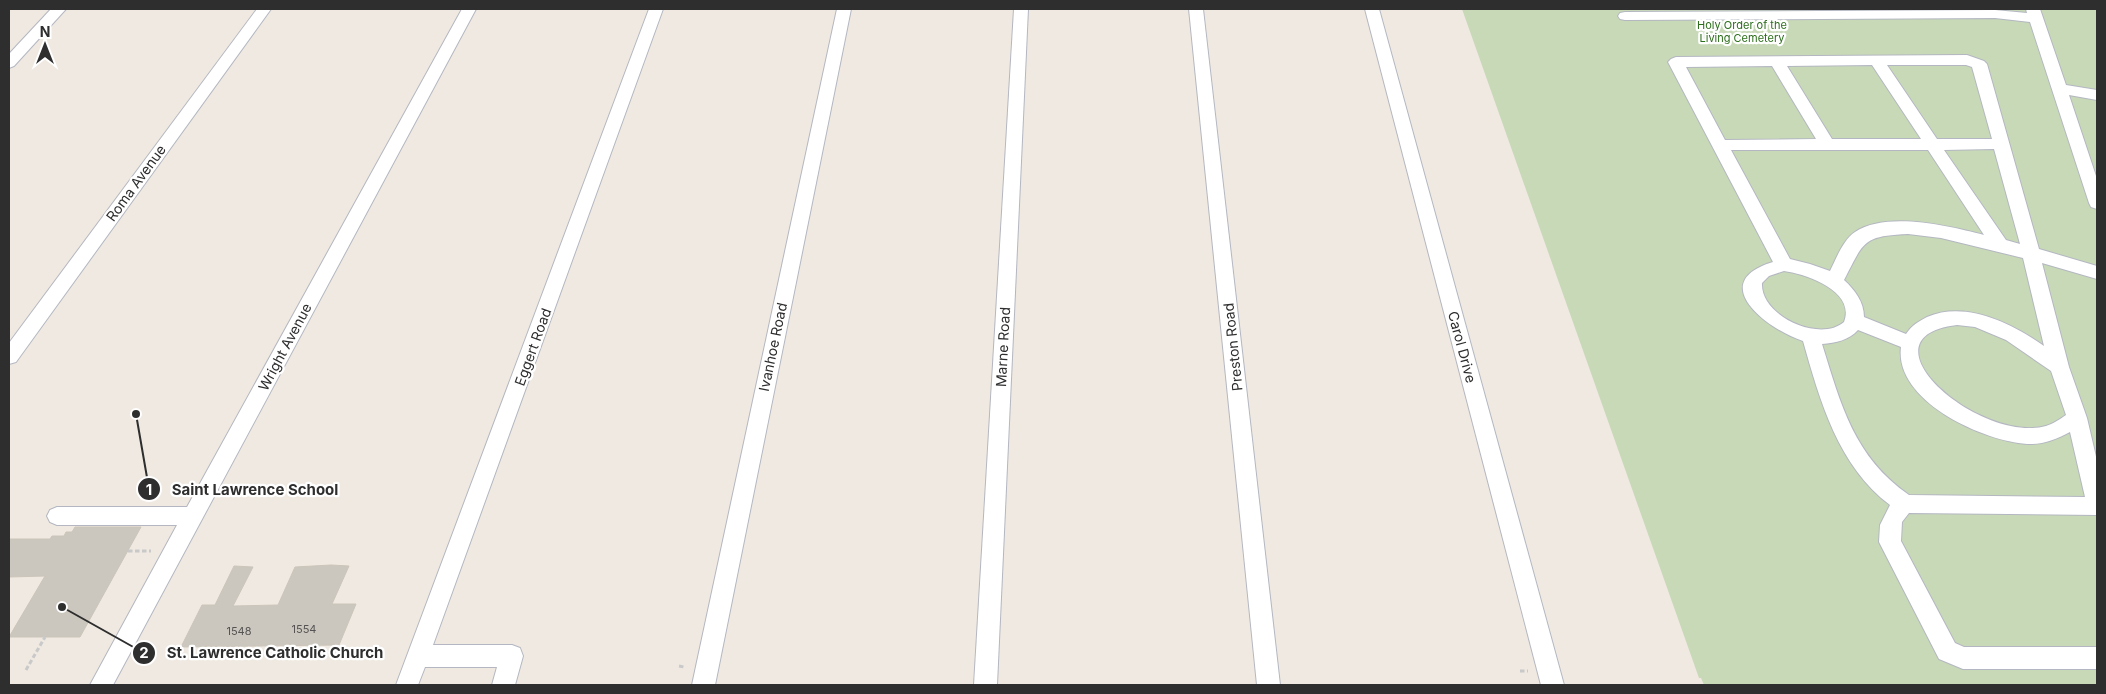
<svg xmlns="http://www.w3.org/2000/svg" width="2106" height="694" viewBox="0 0 2106 694" font-family="Inter,sans-serif">
<rect width="100%" height="100%" fill="#efe9e1"/>
<polygon fill="#c8d9b8" points="1462,9 2097,9 2097,685 1704,685 1701,678 1699,678"/>
<g fill="#cbc7bf" stroke="#cbc5ba">
<polygon points="75,527 141,527 80,637 9,637 45,576 9,577 9,539 50,539 52,536 64,536 66,532 72,532"/>
<polygon points="331,565 349,566 332,604 356,604 339,645 181,647 202,605 215,605 234,566 253,567 233,606 278,605 295,567"/>
</g>
<g fill="none" stroke-linecap="round" stroke-linejoin="round">
<g stroke="#b4b7c1" stroke-width="2">
<g id="minor">
<polygon points="51,9 66,9 14,66 9,68 9,54"/>
<polygon points="257,9 271,9 16,362 9,364 9,343"/>
<polygon points="462,9 476,9 113,685 90,685 177,525 57,525 50,522 47,516 50,510 57,507 187,507"/>
<polygon points="649,9 663,9 433,645 512,645 520,648 523,656 515,685 492,685 497,667 425,667 418,685 396,685"/>
<polygon points="837,9 851,9 715,685 692,685"/>
<polygon points="1014,9 1028,9 997,685 974,685"/>
<polygon points="1189,9 1203,9 1280,685 1257,685"/>
<polygon points="1365,9 1379,9 1564,685 1541,685"/>
<polygon points="2026,9 2040,9 2066,85 2097,90 2097,100 2069,95 2097,179 2097,209 2091,207 2089,203 2030,22 1995,18 1625,20 1620,19 1618,16 1620,13 1625,12 1995,10 2027,13"/>
<path d="M1967,55L1984,61L1987,64L2039,249L2097,266V279L2042,263L2069,367L2087,418L2097,461V515L1909,513L1902,522L1901,541L1955,643L1964,647H2097V669H1963L1939,659L1879,542L1880,525L1890,505C1838,466 1820,401 1803,341C1766,329 1706,282 1773,262L1668,62L1671,59L1676,57ZM1872,65L1921,139H1832L1787,66ZM1887,65H1966L1972,67L1992,139H1937ZM1772,66L1816,139L1725,140L1686,67ZM1994,149L2020,244L2006,240L1944,150ZM1731,150H1928L1984,235C1949,226 1887,211 1855,232C1843,240 1836,259 1830,271L1810,264L1790,259ZM1908,234L1941,238L2023,258L2044,346C2013,324 1966,300 1927,317C1918,322 1912,325 1906,334L1864,317C1864,302 1855,290 1844,280C1864,242 1862,236 1908,234ZM1784,271C1806,274 1856,291 1844,322C1820,343 1760,316 1762,283L1769,276ZM1957,325L1975,327L2006,340L2051,371L2066,415C2060,419 2053,424 2046,426C1979,444 1855,337 1957,325ZM1858,330L1901,347C1894,401 1983,441 2027,444C2042,445 2057,439 2070,432L2085,497L1909,495C1854,457 1841,405 1822,344C1836,343 1849,340 1858,330Z"/>
</g>
</g>
<g stroke="#c9c9c9" stroke-width="3" stroke-dasharray="4.5 2.5" stroke-linecap="butt">
<polyline points="128,551 151,551"/>
<polyline points="679,666 684,667"/>
<polyline points="26,670 45,637"/>
<polyline points="1520,671 1528,671"/>
</g>
<use href="#minor" fill="#fff" fill-rule="evenodd"/>
</g>
<g text-anchor="middle" stroke-width="4.5" stroke-linejoin="round" paint-order="stroke">
<g font-size="11" fill="#2c6e1b" stroke="#fff">
<text x="1742" y="29">Holy Order of the<tspan x="1742" dy="13">Living Cemetery</tspan></text>
</g>
<g font-size="11" fill="#555452">
<text x="304" y="633">1554</text>
<text x="239" y="635">1548</text>
</g>
<g font-size="14" fill="#2e2e2e" stroke="#fff">
<text transform="translate(136 183) rotate(-54)" y="5">Roma Avenue</text>
<text transform="translate(285 347) rotate(-62)" y="5">Wright Avenue</text>
<text transform="translate(533 347) rotate(-70)" y="5">Eggert Road</text>
<text transform="translate(773 347) rotate(-78)" y="5">Ivanhoe Road</text>
<text transform="translate(1003 347) rotate(-87)" y="5">Marne Road</text>
<text transform="translate(1233 347) rotate(-96)" y="5">Preston Road</text>
<text transform="translate(1462 347) rotate(75)" y="5">Carol Drive</text>
</g>
</g>
<path fill="none" stroke="#2e2e2e" stroke-width="2" d="M136 414L149 489M62 607L144 653"/>
<g fill="#2e2e2e" stroke="#fff" stroke-width="2">
<circle cx="136" cy="414" r="5"/>
<circle cx="62" cy="607" r="5"/>
<circle cx="149" cy="489" r="12"/>
<circle cx="144" cy="653" r="12"/>
</g>
<g font-size="15" text-anchor="middle" font-weight="bold" fill="#fff">
<text x="149" y="495">1</text>
<text x="144" y="658">2</text>
</g>
<g font-size="15" text-anchor="middle" font-weight="bold" fill="#2e2e2e" stroke="#fff" stroke-width="4.5" stroke-linejoin="round" paint-order="stroke">
<text x="255" y="495">Saint Lawrence School</text>
<text x="275" y="658">St. Lawrence Catholic Church</text>
</g>
<rect width="2106" height="694" fill="none" stroke="#2e2e2e" stroke-width="20"/>
<g transform="translate(45 45)" stroke="#ffffff" stroke-width="4" paint-order="stroke">
<path d="M0-4L9 19L0 12L-9 19Z" fill="#2e2e2e"/>
<text y="-8" font-size="14" font-weight="bold" text-anchor="middle" fill="#2e2e2e">N</text>
</g>
</svg>
